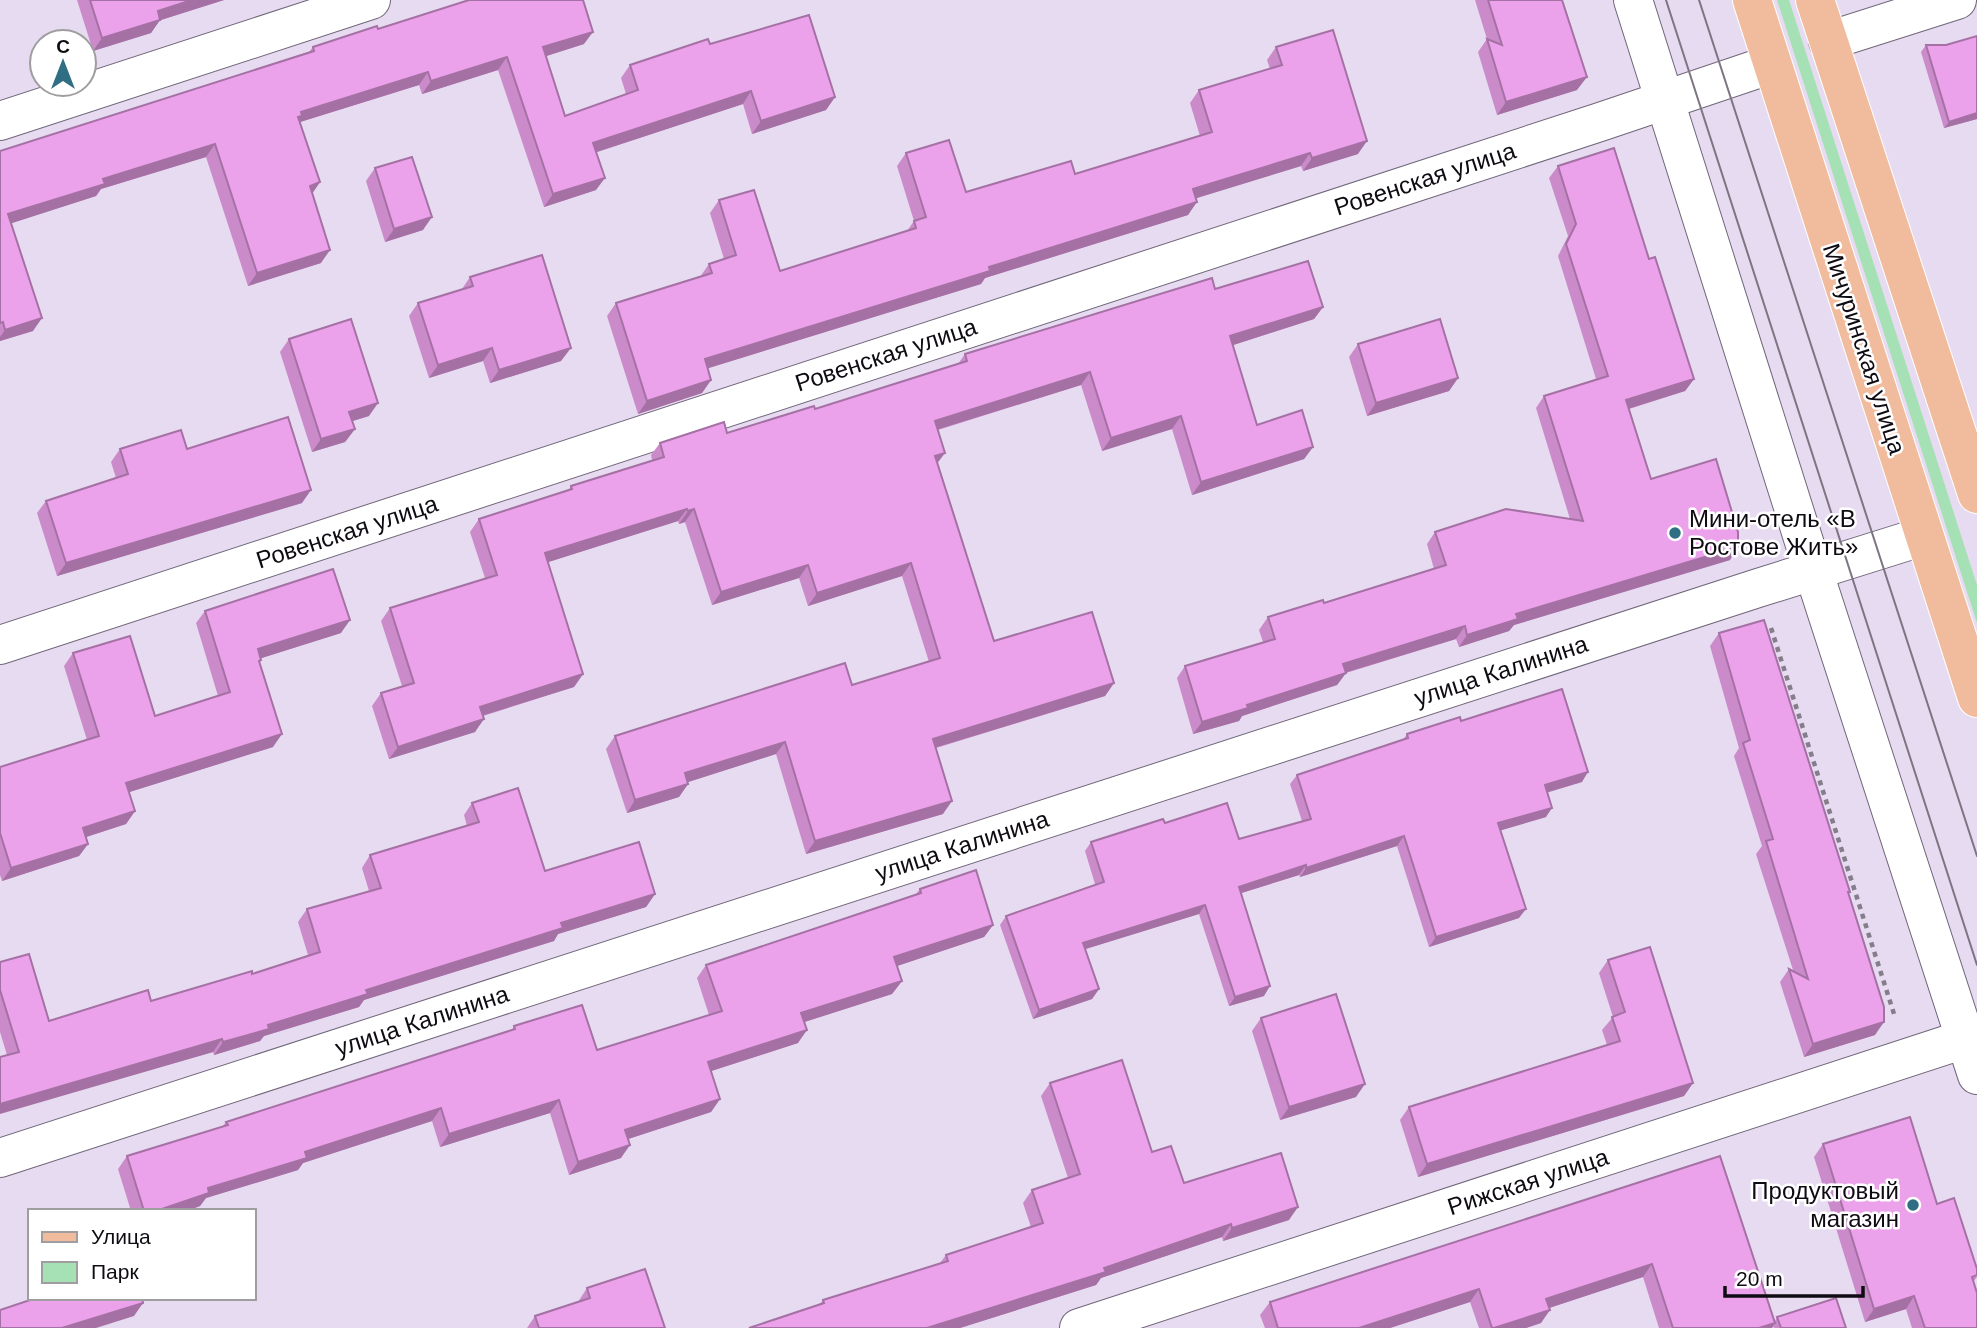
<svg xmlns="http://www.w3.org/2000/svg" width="1977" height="1328" viewBox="0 0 1977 1328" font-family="Arial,sans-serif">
<rect width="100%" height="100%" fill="#e6dbf0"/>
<polygon fill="#a5e1b4" points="1777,0 1789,0 1977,585 1977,623"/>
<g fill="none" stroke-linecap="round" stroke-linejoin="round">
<g stroke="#706679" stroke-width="40">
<g id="minor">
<polyline points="1633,0 1813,570 1977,1075"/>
<polyline points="1828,41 1957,0"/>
<polyline points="0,121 371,0"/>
<polyline points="0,645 1600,122 1772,64"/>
<polyline points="0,1158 1758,588 1924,536"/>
<polyline points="1079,1328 1977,1035"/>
</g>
</g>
<g stroke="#fff" stroke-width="40">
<g id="major">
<polyline points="1752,0 1977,698"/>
<polyline points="1815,0 1977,494"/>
</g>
</g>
<polyline stroke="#857d8c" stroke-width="4.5" stroke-dasharray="5 5" stroke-linecap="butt" points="1771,628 1895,1017"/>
<use href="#minor" stroke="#fff" stroke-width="38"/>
<use href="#major" stroke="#f1bc9e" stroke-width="38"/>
<g stroke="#7d7583" stroke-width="2">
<polyline points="1666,0 1977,965"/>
<polyline points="1699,0 1977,856"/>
</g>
</g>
<g fill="#cb8bca">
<polygon points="77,0 224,0 160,20 151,33 93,51"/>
<polygon points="1475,0 1562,0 1577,90 1497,115 1478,52 1487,39"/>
<polygon points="378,29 584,44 546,56 565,116 626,94 621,78 630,65 710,44 835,97 826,110 752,134 743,104 596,152 596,190 544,207 498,70 422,94 419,85 300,122 320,182 312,194 321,263 248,286 206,157 101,189 96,196 11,223 33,331 0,341 0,151 309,52 313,47"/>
<polygon points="1977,36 1977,119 1944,128 1921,52 1926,45 1946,45"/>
<polygon points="1276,47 1358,154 1303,171 1301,166 1196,198 1188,215 985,278 981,284 708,368 711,380 702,393 638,414 607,316 616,303 700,277 709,264 724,259 710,213 719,200 780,271 907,231 914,221 897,166 906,153 966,192 1075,174 1200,136 1190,103 1199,90 1270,69 1267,60"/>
<polygon points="1558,166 1694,379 1685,391 1629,409 1651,479 1730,560 1514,625 1509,631 1459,647 1456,639 1346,673 1337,685 1242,716 1239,721 1193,734 1177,678 1185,666 1263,642 1259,630 1268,617 1324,603 1434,569 1427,544 1435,532 1570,519 1536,408 1544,396 1596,379 1558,256 1568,236 1549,178"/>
<polygon points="375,168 423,230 385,242 366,181"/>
<polygon points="470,277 561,361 490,383 483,361 429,378 409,316 418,303 462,289"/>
<polygon points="1215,289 1323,307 1314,319 1233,345 1257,425 1313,447 1304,459 1192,495 1172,429 1102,451 1081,385 938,430 938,463 994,641 1114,683 1105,696 936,748 943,814 806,854 776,754 687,782 688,784 679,797 627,813 606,749 615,736 852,685 929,662 902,576 808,606 799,578 712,605 685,522 679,524 678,521 548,562 583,674 574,687 483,716 475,732 389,759 372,706 381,693 402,686 381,621 390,608 485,578 470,532 479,519 568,491 571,486 652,460 651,455 660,443 727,433 815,409 958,364 965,354"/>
<polygon points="289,339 369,416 352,421 355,429 345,442 312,452 280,352"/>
<polygon points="1358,344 1458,378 1449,391 1367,416 1349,357"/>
<polygon points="120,449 187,449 302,503 57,576 37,513 46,501 116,478 111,462"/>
<polygon points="205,611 341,633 261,658 261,660 260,662 273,747 129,792 135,811 126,824 86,837 88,844 79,856 2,881 0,875 0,767 87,740 64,666 73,653 155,716 218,696 196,623"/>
<polygon points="1719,633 1850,892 1848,894 1875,1035 1804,1057 1780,982 1789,969 1793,970 1756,854 1762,846 1734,756 1739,748 1710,646"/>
<polygon points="1461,721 1582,782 1547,792 1546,817 1501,830 1519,918 1429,947 1397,846 1300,877 1299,875 1241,893 1264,996 1229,1006 1199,914 1085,949 1099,989 1092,999 1033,1019 1000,925 1006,916 1095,884 1085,851 1091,842 1165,823 1239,839 1302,821 1290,784 1297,775 1403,740 1407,734"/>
<polygon points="472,803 545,871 655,894 646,907 558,934 554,941 364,1000 359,1007 264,1036 260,1041 214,1055 213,1052 97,1085 7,1055 0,1032 0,962 49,1021 151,1001 252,974 308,955 298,922 307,909 369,891 362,868 370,855 467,826 464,815"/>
<polygon points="920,889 993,925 984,937 897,966 902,981 892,994 804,1022 798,1043 711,1071 720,1099 711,1112 628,1139 621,1158 569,1175 550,1113 440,1147 432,1121 303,1163 298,1170 206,1198 200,1206 187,1211 131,1211 118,1169 127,1156 223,1126 226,1122 512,1030 514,1026 597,1050 709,1015 697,978 706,965 916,894"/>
<polygon points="1608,960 1693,1083 1684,1096 1418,1177 1400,1120 1409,1107 1607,1045 1602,1030 1613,1017 1599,973"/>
<polygon points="1261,1018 1356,1097 1280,1120 1252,1031"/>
<polygon points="1050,1083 1152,1152 1184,1183 1289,1220 1223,1241 1222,1237 1101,1278 1096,1285 960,1328 749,1328 820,1304 823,1300 940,1263 946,1255 1031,1227 1023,1203 1032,1190 1068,1178 1041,1096"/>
<polygon points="1823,1144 1937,1204 1977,1277 1973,1282 1977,1328 1912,1328 1906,1309 1865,1322 1814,1157"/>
<polygon points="1720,1156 1775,1321 1777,1317 1846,1328 1774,1328 1773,1326 1772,1328 1659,1328 1643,1277 1549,1308 1541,1323 1526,1328 1479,1328 1470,1302 1390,1328 1265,1328 1260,1315 1270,1302"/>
<polygon points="587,1288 665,1328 527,1328 535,1316 578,1302"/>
</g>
<g fill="#a571a4">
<polygon points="192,0 224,0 158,21 160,20 151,33 93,51 102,38 158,11"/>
<polygon points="593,32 584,44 534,60 543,47"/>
<polygon points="507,57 498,70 422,94 431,81"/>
<polygon points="428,72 419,85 297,123 293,128 301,112"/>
<polygon points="1587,77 1577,90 1497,115 1506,102"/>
<polygon points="751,91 743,104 585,156 593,143"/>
<polygon points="835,97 826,110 752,134 761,121"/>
<polygon points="1977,113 1977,119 1944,128 1949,122"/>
<polygon points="1367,141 1358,154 1303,171 1312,158"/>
<polygon points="215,144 206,157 101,189 96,196 0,227 8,214 103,179"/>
<polygon points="1310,153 1301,166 1184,202 1193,189"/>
<polygon points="605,178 596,190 544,207 553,194"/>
<polygon points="320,182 311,195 310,186"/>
<polygon points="1197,202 1188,215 985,278 981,284 696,372 705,359 989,267"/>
<polygon points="432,217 423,230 385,242 394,229"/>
<polygon points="330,250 321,263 248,286 257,273"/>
<polygon points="1323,307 1314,319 1221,349 1230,336"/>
<polygon points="42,318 33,331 0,341 0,337 5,330"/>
<polygon points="492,348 483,361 429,378 438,365"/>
<polygon points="571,348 561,361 490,383 499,370"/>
<polygon points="1090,372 1081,385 926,433 935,421"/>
<polygon points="1458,378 1449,391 1367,416 1376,403"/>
<polygon points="1694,379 1685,391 1618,412 1626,400"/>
<polygon points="711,380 702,393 638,414 647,401"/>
<polygon points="378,403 369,416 340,425 349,412"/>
<polygon points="1181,416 1172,429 1102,451 1111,438"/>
<polygon points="355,429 345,442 312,452 321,439"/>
<polygon points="1313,447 1304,459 1192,495 1201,482"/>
<polygon points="945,453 936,465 935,456"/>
<polygon points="311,490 302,503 57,576 66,563"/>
<polygon points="687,509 678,521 536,566 545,553"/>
<polygon points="694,509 685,522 679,524 688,511"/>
<polygon points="1738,547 1730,560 1514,625 1509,631 1459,647 1467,635 1516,614"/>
<polygon points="911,563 902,576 808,606 817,593"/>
<polygon points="808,565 799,578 712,605 721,592"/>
<polygon points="350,620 341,633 249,662 258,649"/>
<polygon points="1465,626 1456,639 1334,676 1343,664"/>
<polygon points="1346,673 1337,685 1242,716 1239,721 1193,734 1202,722 1247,705"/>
<polygon points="583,674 574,687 471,719 480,707"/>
<polygon points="1114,683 1105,696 924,751 933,739"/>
<polygon points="484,719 475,732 389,759 398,747"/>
<polygon points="282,734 273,747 117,796 126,783"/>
<polygon points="785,742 776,754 676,786 685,773"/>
<polygon points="1588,772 1582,782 1539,795 1545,785"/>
<polygon points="688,784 679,797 627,813 635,800"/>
<polygon points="952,801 943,814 806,854 815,841"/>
<polygon points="1552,808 1546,817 1492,833 1498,823"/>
<polygon points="135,811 126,824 74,841 83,828"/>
<polygon points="1404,836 1397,846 1300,877 1306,868"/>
<polygon points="88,844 79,856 2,881 11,868"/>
<polygon points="1306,865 1299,875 1232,896 1239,887"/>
<polygon points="655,894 646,907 558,934 554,941 364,1000 359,1007 264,1036 260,1041 214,1055 223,1042 268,1025 366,990 561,923"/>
<polygon points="1205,905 1199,914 1076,952 1083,943"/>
<polygon points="1526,909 1519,918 1429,947 1436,937"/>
<polygon points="993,925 984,937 885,970 894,957"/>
<polygon points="902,981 892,994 792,1026 801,1013"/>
<polygon points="1270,986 1264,996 1229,1006 1235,997"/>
<polygon points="1099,989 1092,999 1033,1019 1039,1010"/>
<polygon points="1884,1022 1875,1035 1804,1057 1813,1044"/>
<polygon points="807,1030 798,1043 699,1075 708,1062"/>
<polygon points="222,1039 213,1052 0,1114 0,1104"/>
<polygon points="1693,1083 1684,1096 1418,1177 1427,1164"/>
<polygon points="1365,1084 1356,1097 1280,1120 1289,1107"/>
<polygon points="720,1099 711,1112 616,1143 625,1130"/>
<polygon points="559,1100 550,1113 440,1147 449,1134"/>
<polygon points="441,1108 432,1121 303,1163 298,1170 206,1198 200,1206 187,1211 156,1211 208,1188 305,1152"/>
<polygon points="630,1145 621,1158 569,1175 578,1162"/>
<polygon points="1298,1207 1289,1220 1223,1241 1232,1228"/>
<polygon points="1231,1224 1222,1237 1101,1278 1096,1285 960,1328 927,1328"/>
<polygon points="1652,1264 1643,1277 1537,1312 1546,1299"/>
<polygon points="1479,1289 1470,1302 1390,1328 1359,1328"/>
<polygon points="1914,1296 1906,1309 1865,1322 1874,1309"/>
<polygon points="143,1303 134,1316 96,1328 62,1328"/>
<polygon points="1550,1310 1541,1323 1526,1328 1494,1328"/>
<polygon points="1775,1323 1772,1328 1759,1328"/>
</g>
<g fill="#eca2eb" stroke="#a571a4" stroke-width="2">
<polygon points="90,0 192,0 158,11 160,20 102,38"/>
<polygon points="469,0 583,0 593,32 543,47 565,116 638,90 630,65 708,39 710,44 809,15 835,97 761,121 751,91 593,143 605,178 553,194 507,57 431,81 428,72 301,112 302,116 298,117 320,182 310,186 330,250 257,273 215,144 103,179 105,184 8,214 42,318 5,330 3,322 0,323 0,151 314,51 313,47 377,26 378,29"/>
<polygon points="1488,0 1562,0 1587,77 1506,102 1487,39 1502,45"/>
<polygon points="1333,30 1367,141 1312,158 1310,153 1193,189 1197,202 989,267 990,271 705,359 711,380 647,401 616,303 712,273 709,264 736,255 719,200 754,190 780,271 916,228 914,221 926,217 906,153 949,140 966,192 1071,161 1075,174 1212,132 1199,90 1282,65 1276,47"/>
<polygon points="1977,36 1977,113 1949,122 1926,45 1946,45"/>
<polygon points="1614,148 1649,259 1655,257 1694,379 1626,400 1651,479 1716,459 1738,532 1738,547 1516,614 1518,619 1467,635 1465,626 1343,664 1346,673 1247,705 1248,708 1202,722 1185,666 1275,639 1268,617 1323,600 1324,603 1446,565 1435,532 1506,509 1583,521 1544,396 1608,376 1566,244 1576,224 1558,166"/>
<polygon points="412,157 432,217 394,229 375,168"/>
<polygon points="542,255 571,348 499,370 492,348 438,365 418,303 473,286 470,277"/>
<polygon points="1308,261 1323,307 1230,336 1257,425 1302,410 1313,447 1201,482 1181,416 1111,438 1090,372 935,421 945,453 935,456 994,641 1092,612 1114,683 933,739 952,801 815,841 785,742 685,773 688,784 635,800 615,736 845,663 852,685 940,658 911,563 817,593 808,565 721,592 694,509 688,511 687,509 545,553 583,674 480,707 484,719 398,747 381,693 414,683 390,608 497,575 479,519 572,489 571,486 664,457 660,443 724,422 727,433 814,406 815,409 967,361 965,354 1212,278 1215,289"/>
<polygon points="351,319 378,403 349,412 355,429 321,439 289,339"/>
<polygon points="1440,319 1458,378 1376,403 1358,344"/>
<polygon points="288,417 311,490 66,563 46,501 128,474 120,449 181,430 187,449"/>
<polygon points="333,569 350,620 258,649 261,660 259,661 282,734 126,783 135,811 83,828 88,844 11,868 0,833 0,767 99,736 73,653 130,636 155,716 230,692 205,611"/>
<polygon points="1764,620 1850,892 1848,892 1884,1007 1884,1022 1813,1044 1789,969 1808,979 1766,841 1773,839 1743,743 1750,740 1719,633"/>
<polygon points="1562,689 1588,772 1545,785 1552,808 1498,823 1526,909 1436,937 1404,836 1306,868 1306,865 1239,887 1270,986 1235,997 1205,905 1083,943 1099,989 1039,1010 1006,916 1104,882 1091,842 1163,819 1165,823 1227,803 1239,839 1311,819 1297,775 1408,738 1407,734 1460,717 1461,721"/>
<polygon points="518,788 545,871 639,842 655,894 561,923 563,928 366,990 368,994 268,1025 269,1029 223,1042 222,1039 0,1104 0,1057 19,1052 0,990 0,962 29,954 49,1021 148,990 151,1001 252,971 252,974 320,952 307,909 381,888 370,855 479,822 472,803"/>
<polygon points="976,870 993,925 894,957 902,981 801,1013 807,1030 708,1062 720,1099 625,1130 630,1145 578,1162 559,1100 449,1134 441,1108 305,1152 307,1158 208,1188 209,1193 156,1211 144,1211 127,1156 228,1125 226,1122 515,1029 514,1026 582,1005 597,1050 722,1011 706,965 921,893 920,889"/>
<polygon points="1650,947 1693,1083 1427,1164 1409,1107 1620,1041 1612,1017 1625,1012 1608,960"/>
<polygon points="1336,994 1365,1084 1289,1107 1261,1018"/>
<polygon points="1122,1060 1152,1152 1171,1146 1184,1183 1281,1153 1298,1207 1232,1228 1231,1224 1104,1268 1106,1272 927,1328 749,1328 824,1303 823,1300 948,1261 946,1255 1043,1223 1032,1190 1080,1174 1050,1083"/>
<polygon points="1910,1117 1937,1204 1954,1198 1977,1269 1977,1275 1972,1277 1977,1293 1977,1328 1925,1328 1914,1296 1874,1309 1823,1144"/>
<polygon points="1720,1156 1775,1323 1759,1328 1673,1328 1652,1264 1546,1299 1550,1310 1494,1328 1492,1328 1479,1289 1359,1328 1278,1328 1270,1302"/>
<polygon points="645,1269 665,1328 539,1328 535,1316 590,1298 587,1288"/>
<polygon points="36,1298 142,1298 143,1303 62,1328 0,1328 0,1310"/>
<polygon points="1836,1298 1846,1328 1781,1328 1777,1317"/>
</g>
<g fill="#306e84" stroke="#fff" stroke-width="2.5">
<circle cx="1675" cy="533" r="7"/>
<circle cx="1913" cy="1205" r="7"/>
</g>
<g text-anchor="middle" stroke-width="5" stroke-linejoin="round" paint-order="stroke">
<g font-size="24" fill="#0f0b12" stroke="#fff">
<text transform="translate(1425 179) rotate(-18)" y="8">Ровенская улица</text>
<text transform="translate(1864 349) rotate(72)" y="8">Мичуринская улица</text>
<text transform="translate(886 355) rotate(-18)" y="8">Ровенская улица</text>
<text transform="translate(347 532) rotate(-18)" y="8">Ровенская улица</text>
<text transform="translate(1501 671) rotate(-18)" y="8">улица Калинина</text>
<text transform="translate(962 846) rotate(-18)" y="8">улица Калинина</text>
<text transform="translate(422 1021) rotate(-18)" y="8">улица Калинина</text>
<text transform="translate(1528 1182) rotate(-18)" y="8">Рижская улица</text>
</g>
<g font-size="24" fill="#0f0b12" stroke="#fff" text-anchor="start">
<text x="1689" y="527">Мини-отель «В<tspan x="1689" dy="28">Ростове Жить»</tspan></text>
<text x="1899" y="1199" text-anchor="end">Продуктовый<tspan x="1899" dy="28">магазин</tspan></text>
</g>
</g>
<rect x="28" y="1209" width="228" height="91" fill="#ffffff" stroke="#9f9da0" stroke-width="2"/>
<rect x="42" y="1232" width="35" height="10" fill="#f1bc9e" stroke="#9f9da0" stroke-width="2"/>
<text x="91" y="1244" font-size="21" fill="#0f0b12">Улица</text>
<rect x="42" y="1262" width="35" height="21" fill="#a5e1b4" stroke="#9f9da0" stroke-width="2"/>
<text x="91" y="1279" font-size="21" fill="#0f0b12">Парк</text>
<g transform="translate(63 63)"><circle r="33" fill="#ffffff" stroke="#9f9da0" stroke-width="2"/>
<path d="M0-5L12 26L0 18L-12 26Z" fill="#306e84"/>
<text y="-10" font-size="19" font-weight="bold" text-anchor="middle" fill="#0f0b12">С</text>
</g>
<path d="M1725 1286v10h138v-10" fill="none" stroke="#0f0b12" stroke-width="3.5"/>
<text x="1736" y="1286" font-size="21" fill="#0f0b12" stroke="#ffffff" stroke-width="5" paint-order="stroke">20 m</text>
</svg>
